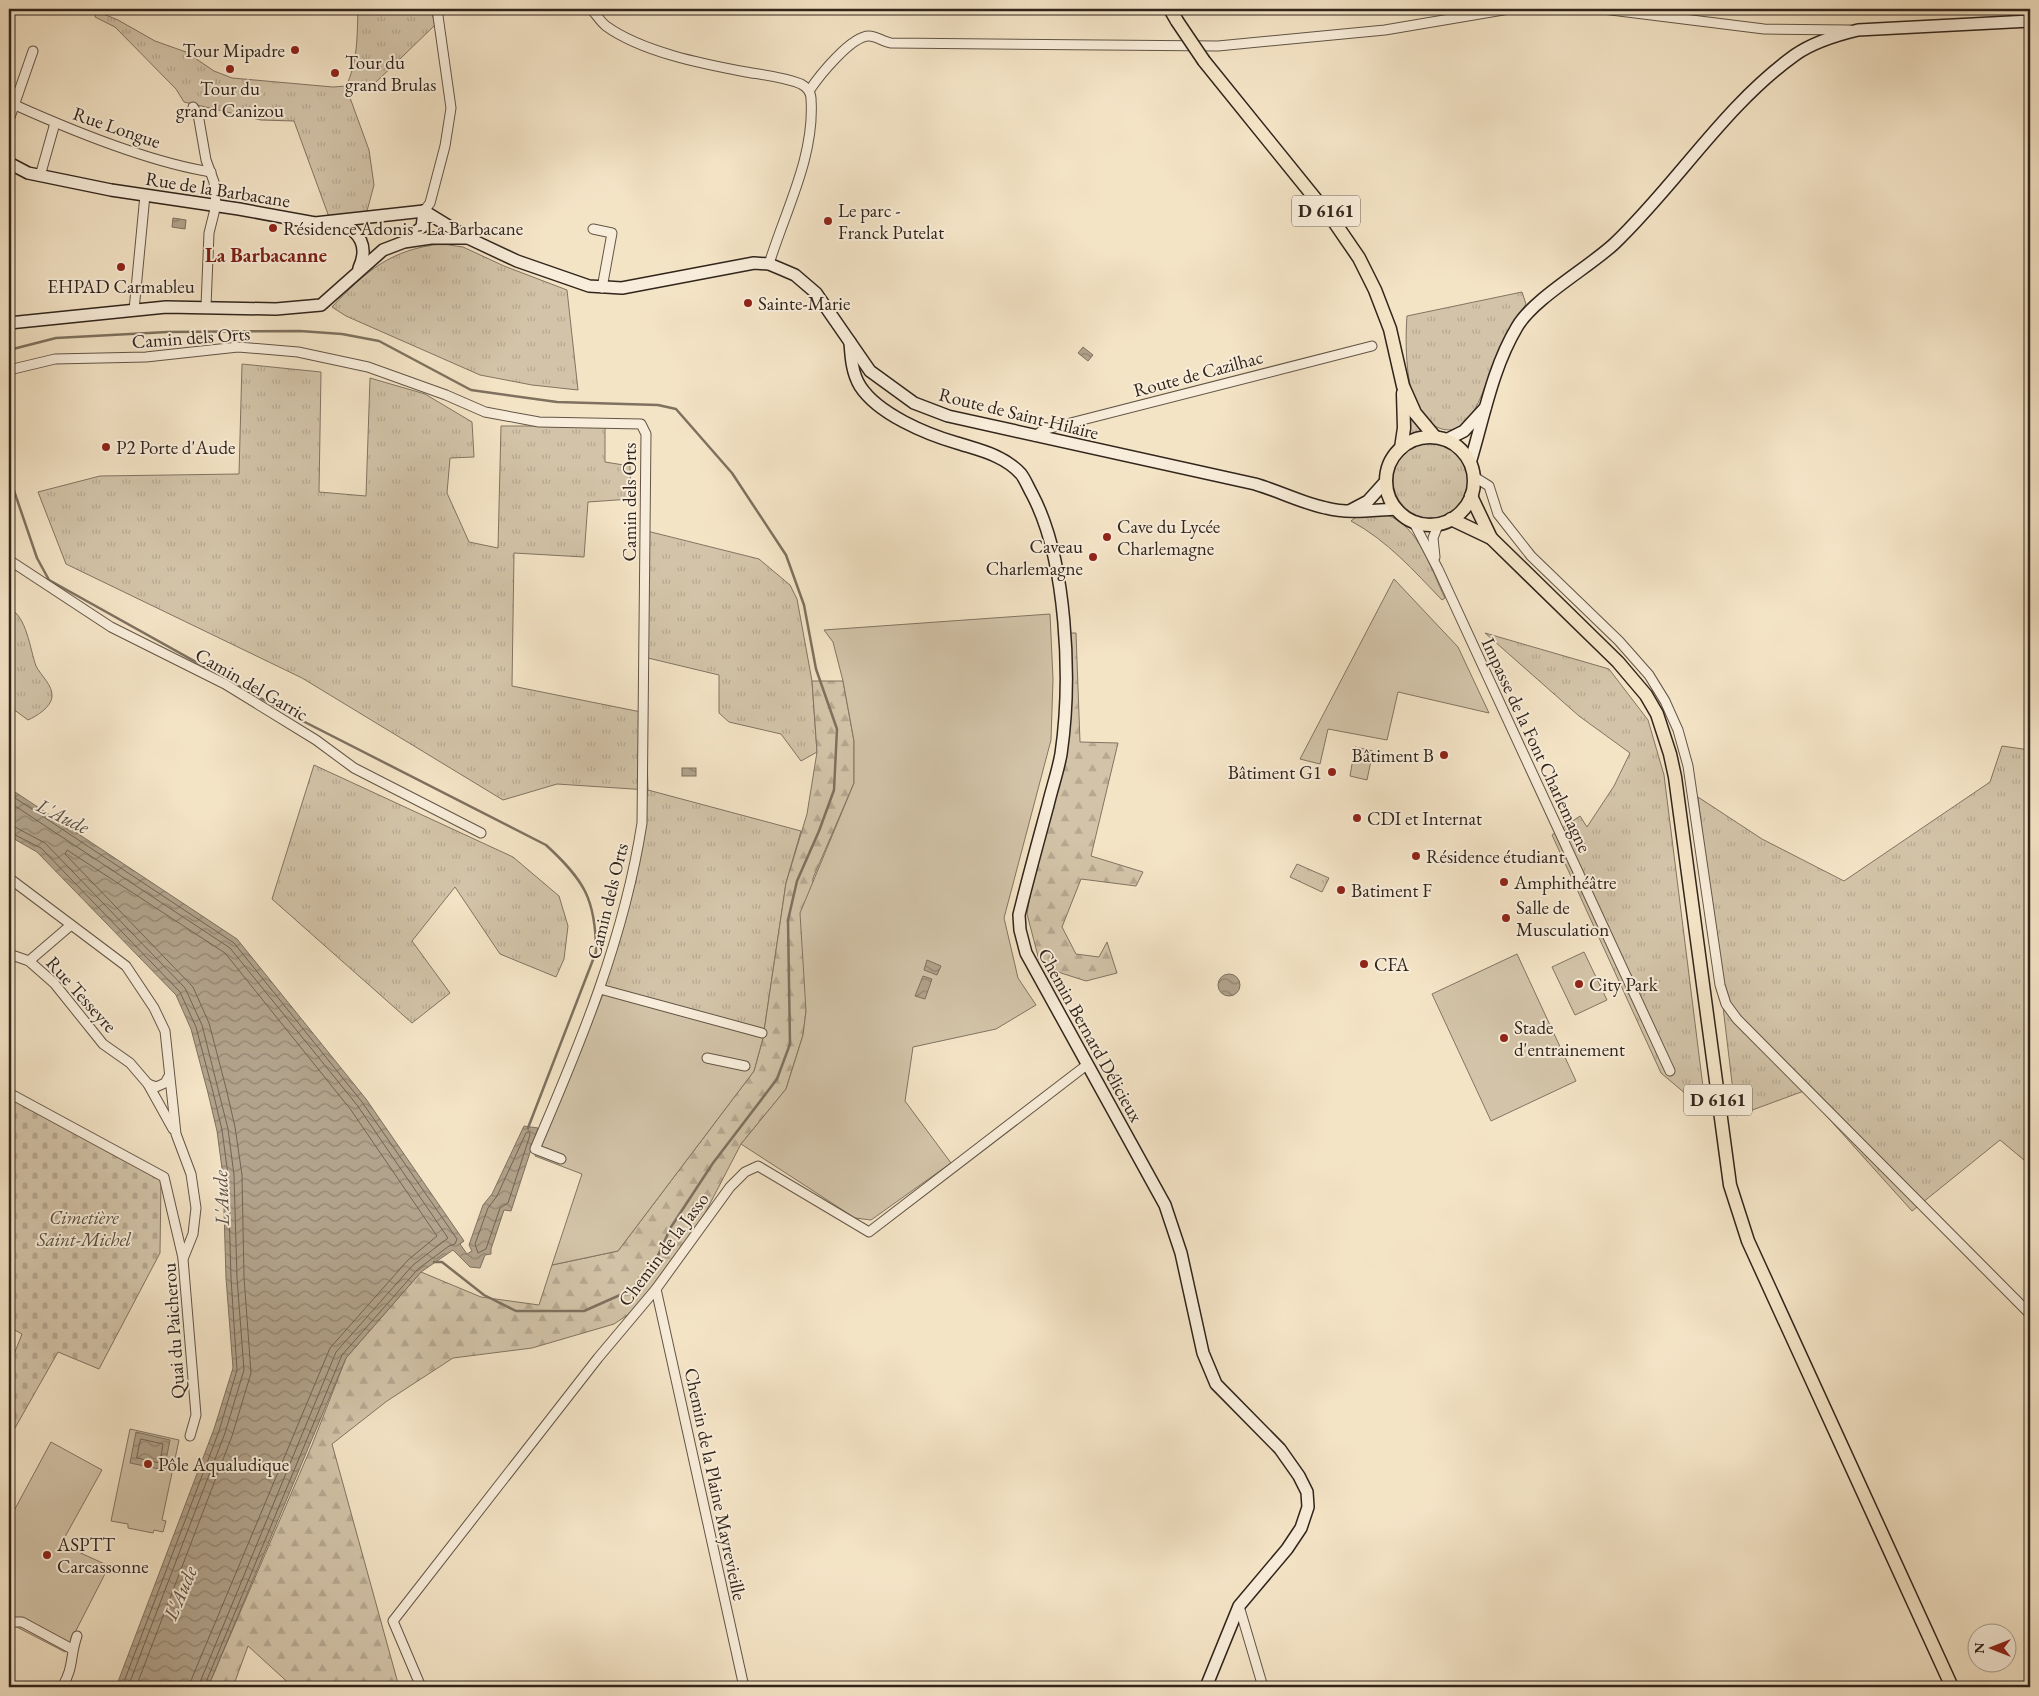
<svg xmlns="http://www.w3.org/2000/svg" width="2039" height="1696" viewBox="0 0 2039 1696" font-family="'EB Garamond',serif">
<defs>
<pattern id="grass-tufts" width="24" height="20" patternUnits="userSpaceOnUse" patternTransform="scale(1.25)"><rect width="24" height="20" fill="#d3c4a9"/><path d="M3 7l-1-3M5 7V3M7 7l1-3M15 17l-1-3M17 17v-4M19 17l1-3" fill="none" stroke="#b6a891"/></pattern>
<pattern id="forest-firs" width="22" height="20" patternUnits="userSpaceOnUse" patternTransform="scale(1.25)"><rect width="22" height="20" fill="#d3c4a9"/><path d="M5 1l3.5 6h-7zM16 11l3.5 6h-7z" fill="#b6a891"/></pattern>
<pattern id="cemetery-stones" width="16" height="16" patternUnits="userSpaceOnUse" patternTransform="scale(1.25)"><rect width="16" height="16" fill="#d3c4a9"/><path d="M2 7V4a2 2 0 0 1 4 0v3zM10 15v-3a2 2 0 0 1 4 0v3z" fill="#b6a891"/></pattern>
<pattern id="water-waves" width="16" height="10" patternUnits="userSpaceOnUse" patternTransform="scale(1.25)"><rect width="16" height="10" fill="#b2a38c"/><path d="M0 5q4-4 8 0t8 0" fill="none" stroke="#918572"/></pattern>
</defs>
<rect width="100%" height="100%" fill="#f4e4c6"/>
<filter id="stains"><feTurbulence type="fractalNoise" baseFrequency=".004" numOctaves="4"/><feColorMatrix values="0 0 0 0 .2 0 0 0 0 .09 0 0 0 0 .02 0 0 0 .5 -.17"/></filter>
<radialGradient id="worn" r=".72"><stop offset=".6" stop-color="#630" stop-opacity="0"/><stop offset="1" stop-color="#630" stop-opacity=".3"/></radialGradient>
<g fill="url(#grass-tufts)" stroke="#827462">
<path d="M358,9H431L435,25L372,86L349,95L369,150L374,185L367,211L329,217L294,121L261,120L184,102L176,89L115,27L95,17L96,11L118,20L155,41L186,52L214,71L232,78L333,87L346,86C358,62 357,36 358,9Z"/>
<path d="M442,244L463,247L504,266L567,290L578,390L532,385L480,375L346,316L332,307C366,271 391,249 442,244Z"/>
<path d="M1522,292L1526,304C1514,322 1503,340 1495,361C1487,378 1479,410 1465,423C1451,436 1434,429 1423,416C1405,395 1405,342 1407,316Z"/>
<polygon points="242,364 321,372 319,492 366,496 370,378 425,394 472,422 474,457 450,458 447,493 469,542 498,548 501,426 605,426 605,462 630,466 631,499 588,502 584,557 514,553 512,686 646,713 648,790 801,831 786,883 763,1038 603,994 648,790 557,784 503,800 302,678 66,564 38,492 100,476 239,474"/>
<polygon points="1408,411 1423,430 1408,436"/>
<circle cx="1431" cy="480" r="38"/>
<path d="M1387,515C1419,526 1431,570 1445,598L1442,600C1414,571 1388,541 1351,521L1356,517Z"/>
<polygon points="647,531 759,559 790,585 797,599 812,681 817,752 801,761 781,734 729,722 719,713 719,675 648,658"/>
<path d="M9,608C27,616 30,650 36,666C41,676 53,685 52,697C51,707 37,716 28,720L9,706Z"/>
<polygon points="1485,633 1609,669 1648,720 1664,775 1706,1111 1661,1073 1552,835 1580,816 1587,827 1614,786 1630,753 1579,716"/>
<polygon points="2002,746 2030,750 2030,1165 2000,1140 1912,1211 1804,1091 1736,1116 1698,797 1762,839 1844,881 1990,782"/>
<polygon points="314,765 513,857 559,896 568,926 564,959 556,977 500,954 455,887 412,941 450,993 412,1023 272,899"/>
<polygon points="1297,864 1329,878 1322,892 1290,877"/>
</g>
<g fill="url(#forest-firs)" stroke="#827462">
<polygon points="1064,633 1076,633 1080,742 1118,743 1091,856 1143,872 1136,886 1081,879 1062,927 1076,954 1099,957 1107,942 1117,973 1086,981 1061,973 1039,960 1027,914 1041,832 1061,754"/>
<polygon points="812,681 843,681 854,741 854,783 813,878 806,1011 803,1035 786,1089 741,1144 689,1244 650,1300 614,1324 532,1348 453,1358 387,1401 332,1444 399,1687 293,1687 248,1646 233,1687 208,1687 312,1445 346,1358 421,1272 481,1297 539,1305 552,1265 618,1251 754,1071 763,1038 786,883 807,814 817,752"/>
</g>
<polygon fill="url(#cemetery-stones)" stroke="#827462" points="9,1096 161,1180 160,1253 99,1369 58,1352 15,1428 9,1424 9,1367 22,1334 9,1327"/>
<g fill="#d3c4a9" stroke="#827462">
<polygon points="1394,579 1458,647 1489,713 1398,692 1387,740 1328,729 1320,764 1300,759"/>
<polygon points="1050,614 1053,679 1051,740 1004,918 1018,978 1036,1005 996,1029 913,1047 905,1101 951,1163 871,1220 855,1218 741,1144 786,1089 803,1035 806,1011 800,913 854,783 854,741 843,681 833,642 824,630"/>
<polygon points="1355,747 1373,751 1367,780 1350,776"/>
<polygon points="1584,952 1607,1000 1575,1015 1552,967"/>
<polygon points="1517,954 1576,1081 1491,1121 1432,994"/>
<polygon points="603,994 763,1038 754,1071 618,1251 552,1265 582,1174 535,1156"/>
<polygon points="130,1429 179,1440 162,1520 166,1521 163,1532 154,1530 153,1533 128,1528 128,1524 111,1521"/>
<polygon points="51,1442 102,1470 61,1544 109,1566 65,1652 9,1623 9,1520"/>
</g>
<g fill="url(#water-waves)" stroke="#7e715f">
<polygon points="173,218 186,220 185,229 172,227"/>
<polygon points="1083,347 1093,355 1088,361 1078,353"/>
<rect x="682" y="768" width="14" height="8"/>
<polygon points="9,788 237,939 366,1099 464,1241 460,1244 467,1254 472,1251 469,1245 483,1205 492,1194 524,1126 538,1128 511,1211 504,1210 491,1249 491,1254 485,1255 480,1268 470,1267 453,1250 421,1272 346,1358 208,1687 116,1687 214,1429 233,1368 226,1278 223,1176 217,1131 208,1093 191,1029 176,995 37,852 9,836"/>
<polygon points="927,960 941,966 937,975 924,970"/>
<circle cx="1229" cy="985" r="11"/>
<polygon points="923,976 932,979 925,999 915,996"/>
<polygon points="136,1432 170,1440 164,1470 130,1463"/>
</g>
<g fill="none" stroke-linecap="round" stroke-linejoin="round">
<g stroke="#726454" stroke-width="1">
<polyline points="9,794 234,943 362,1102 457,1239 455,1244 449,1246 418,1269 342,1355 204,1687"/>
<polyline points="9,802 230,948 357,1105 448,1238 413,1265 336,1352 198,1687"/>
<polyline points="9,826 15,827 45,843 185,988 202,1025 228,1129 234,1175 237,1278 244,1370 225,1433 128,1687"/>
<polyline points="9,832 41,848 180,992 196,1027 213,1092 222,1130 228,1175 231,1278 237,1370 219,1431 122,1687"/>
<polygon points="529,1132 530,1135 508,1203 500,1208 486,1249 478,1253 475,1244 488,1208 497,1196 526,1133"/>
<polygon points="141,1439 163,1444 160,1463 137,1458"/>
<polyline points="136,1687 232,1436 251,1373 244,1277 242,1175 235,1127 226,1088 209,1023 193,987 65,854 67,850 225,953 351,1110 437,1236 408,1260 330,1348 192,1678 190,1687"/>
</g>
<g stroke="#7e715f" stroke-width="2.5">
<polyline points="9,350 56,338 167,332 300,331 342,334 379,341 471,390 557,402 658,405 676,409 732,473 786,555 804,605 816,669 837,729 834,790 819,831 797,881 788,920 790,1044 777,1079 713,1163 671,1227 645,1284 584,1311 516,1311 484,1295 442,1262 434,1262"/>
<path d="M9,476L37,558L49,580L291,715L546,845C584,880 596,899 596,952L528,1128"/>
</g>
<g stroke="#625546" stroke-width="11">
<g id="street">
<path d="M591,9C596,14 600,21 606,26C642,52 703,64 746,72C764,75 784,77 801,84C807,87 811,93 811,99C815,157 785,211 769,264"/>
<polyline points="1603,9 1764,29 1850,30"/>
<path d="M809,91C819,76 851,36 869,36C876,36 884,42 891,43L1218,46L1385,30L1509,9"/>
<path d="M15,105C73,131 148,162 211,172"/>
<polyline points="193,107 198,114 206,160 214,182 216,205 209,233 206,306"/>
<polyline points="9,120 33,51"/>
<polyline points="40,176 55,123"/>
<polyline points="424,211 430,203 445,146 451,108 437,9"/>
<polyline points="593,229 612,233 602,288"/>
<polyline points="134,310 145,195"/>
<path d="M9,370L55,359L146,357L238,347L298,352L368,367L446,395L485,412L539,422L641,424L646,434L642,823C624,939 581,1042 535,1149L561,1159"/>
<polyline points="1035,436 1043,430 1372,346"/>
<polyline points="1473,476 1489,486 1498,514 1531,556 1619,641 1649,675 1665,701 1678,730 1688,766 1720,985 1726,1004 1737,1019 2030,1314"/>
<polyline points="1413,521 1438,569 1670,1071"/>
<polyline points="1435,557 1433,538 1438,525"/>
<polyline points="9,560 111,627 225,684 316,740 354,768 481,833"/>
<polyline points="9,878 126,966 154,1008 165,1031 176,1134 191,1174 196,1208 193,1234 183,1259 196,1415 190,1436"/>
<polyline points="9,954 29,961 54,983 103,1044 130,1063 148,1084 173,1129"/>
<polyline points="29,961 71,925"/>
<polyline points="600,989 762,1033"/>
<polyline points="707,1058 745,1066"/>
<polyline points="148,1084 156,1087 165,1083 169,1076"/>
<polyline points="9,1093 164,1177 183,1258"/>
<polyline points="656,1289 744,1687"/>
<polyline points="1239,1606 1263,1687"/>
<polyline points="9,1622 22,1622 72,1649"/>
<path d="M62,1687C74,1668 70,1655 77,1636"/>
<polyline points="421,1687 393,1621 598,1358 656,1289 730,1187 745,1172 758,1166 869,1232 1088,1064"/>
</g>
</g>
<g stroke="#31251c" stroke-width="14">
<g id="secondary">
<polyline points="9,163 28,173 111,190 239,209 315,223 424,211"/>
<path d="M424,211L468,238L517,261L589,286L622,288L754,263L769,264L781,269L795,275L816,293L870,371L914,403L948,416L1255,484C1279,491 1302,503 1326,508C1349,514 1373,510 1396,509"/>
<path d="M340,221C360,233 369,246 359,268"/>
<polyline points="407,239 422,227 424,211"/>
<polyline points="9,323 166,307 276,309 321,305 383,250 404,242 431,238 466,238"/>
<path d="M850,342C851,357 852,373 860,386C878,414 926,434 957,443C979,450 1004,455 1021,474C1025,479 1028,487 1032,494C1067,560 1072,679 1061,754C1058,771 1052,788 1048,805C1038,842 1028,878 1019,915L1020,930L1026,953L1165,1205L1181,1253L1203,1353L1216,1384L1280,1449L1299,1476L1307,1492L1308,1507L1301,1528L1287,1549L1239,1606L1206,1687"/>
<polyline points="1446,440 1464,431 1485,408"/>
<path d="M1470,463C1484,417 1492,369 1517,327C1533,299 1588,268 1614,244C1677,184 1724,106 1795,55C1812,43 1837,35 1858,30L2030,21"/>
<polyline points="1351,510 1368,501 1386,481"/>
</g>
</g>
<g stroke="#31251c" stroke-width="15">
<g id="primary">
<polyline points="1170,9 1177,21"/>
<polyline points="1204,61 1335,223 1359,258 1375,290 1390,329 1403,386 1415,413 1435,437"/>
<circle cx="1430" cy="481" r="44"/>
<polyline points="1401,448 1404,428 1403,393"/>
<polyline points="1471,496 1491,538"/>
<polyline points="1451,519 1491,538 1618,662 1646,695 1657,714 1670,754 1675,777 1730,1185 1748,1241 1952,1687"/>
</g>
</g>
<use href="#street" stroke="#f8edda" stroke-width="9"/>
<use href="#secondary" stroke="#f8edda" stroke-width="11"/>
<use href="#primary" stroke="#f4e4c6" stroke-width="12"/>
<g stroke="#31251c" stroke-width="15" stroke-linecap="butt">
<polyline id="primary-bridge" points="1177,21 1204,61"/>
</g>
<use href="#primary-bridge" stroke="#f4e4c6" stroke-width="12"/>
</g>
<g fill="#8f2418" stroke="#f8edda" stroke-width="2">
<circle cx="295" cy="50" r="5"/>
<circle cx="230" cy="69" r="5"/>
<circle cx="335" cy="73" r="5"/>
<circle cx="828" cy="221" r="5"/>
<circle cx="273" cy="228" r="5"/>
<circle cx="121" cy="267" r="5"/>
<circle cx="748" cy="303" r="5"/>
<circle cx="106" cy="447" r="5"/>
<circle cx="1107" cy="537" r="5"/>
<circle cx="1093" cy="557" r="5"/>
<circle cx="1444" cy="755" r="5"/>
<circle cx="1332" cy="772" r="5"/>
<circle cx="1357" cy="818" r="5"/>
<circle cx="1416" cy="856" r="5"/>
<circle cx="1504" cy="882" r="5"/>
<circle cx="1341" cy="890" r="5"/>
<circle cx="1506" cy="918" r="5"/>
<circle cx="1364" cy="964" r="5"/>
<circle cx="1579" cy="984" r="5"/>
<circle cx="1504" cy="1038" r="5"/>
<circle cx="148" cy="1464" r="5"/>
<circle cx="47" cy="1555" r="5"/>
</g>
<g text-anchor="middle" stroke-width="4" stroke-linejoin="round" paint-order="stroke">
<g fill="#f8edda" stroke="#6d6155" stroke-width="1">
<rect x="1292" y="195.5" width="68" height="31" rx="4"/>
<rect x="1684" y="1084.5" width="68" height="31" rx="4"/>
</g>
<g font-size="18" font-weight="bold" fill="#31251c">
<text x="1326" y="217">D 6161</text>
<text x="1718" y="1106">D 6161</text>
</g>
<g font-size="19" fill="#31251c" stroke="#f8edda" text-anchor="start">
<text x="285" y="57" text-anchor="end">Tour Mipadre</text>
<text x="345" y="69">Tour du<tspan x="345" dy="22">grand Brulas</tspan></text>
<text x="230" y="95" text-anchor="middle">Tour du<tspan x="230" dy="22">grand Canizou</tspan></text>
<text x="838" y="217">Le parc -<tspan x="838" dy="22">Franck Putelat</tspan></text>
<text x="283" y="235">Résidence Adonis - La Barbacane</text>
<text x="121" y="293" text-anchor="middle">EHPAD Carmableu</text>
<text x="758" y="310">Sainte-Marie</text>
<text x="116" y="454">P2 Porte d'Aude</text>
<text x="1117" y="533">Cave du Lycée<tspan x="1117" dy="22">Charlemagne</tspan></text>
<text x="1083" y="553" text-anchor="end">Caveau<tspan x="1083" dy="22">Charlemagne</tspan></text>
<text x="1434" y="762" text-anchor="end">Bâtiment B</text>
<text x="1322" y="779" text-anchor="end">Bâtiment G1</text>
<text x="1367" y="825">CDI et Internat</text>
<text x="1426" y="863">Résidence étudiant</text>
<text x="1514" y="889">Amphithéâtre</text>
<text x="1351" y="897">Batiment F</text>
<text x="1516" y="914">Salle de<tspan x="1516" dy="22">Musculation</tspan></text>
<text x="1374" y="971">CFA</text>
<text x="1589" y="991">City Park</text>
<text x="1514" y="1034">Stade<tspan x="1514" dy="22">d'entrainement</tspan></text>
<text x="158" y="1471">Pôle Aqualudique</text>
<text x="57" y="1551">ASPTT<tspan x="57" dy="22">Carcassonne</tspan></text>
</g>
<g font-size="19" fill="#31251c" stroke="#f8edda">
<text transform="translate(117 127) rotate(19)" y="7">Rue Longue</text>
<text transform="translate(218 189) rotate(9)" y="7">Rue de la Barbacane</text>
<text transform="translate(191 337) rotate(-4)" y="7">Camin dels Orts</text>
<text transform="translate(1198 373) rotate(-15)" y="7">Route de Cazilhac</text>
<text transform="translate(1019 413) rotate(14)" y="7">Route de Saint-Hilaire</text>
<text transform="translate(629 502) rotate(-90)" y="7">Camin dels Orts</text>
<text transform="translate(252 684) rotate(30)" y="7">Camin del Garric</text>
<text transform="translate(1537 745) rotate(65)" y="7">Impasse de la Font Charlemagne</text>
<text transform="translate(607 901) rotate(-76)" y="7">Camin dels Orts</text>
<text transform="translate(82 994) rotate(48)" y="7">Rue Tesseyre</text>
<text transform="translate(1091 1035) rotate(61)" y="7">Chemin Bernard Délicieux</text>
<text transform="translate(663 1249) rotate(-53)" y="7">Chemin de la Jasso</text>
<text transform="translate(173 1331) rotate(-94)" y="7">Quai du Paicherou</text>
<text transform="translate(716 1484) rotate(78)" y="7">Chemin de la Plaine Mayrevieille</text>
</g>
<g font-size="19" font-style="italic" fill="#5a4d3f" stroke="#f8edda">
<text x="84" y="1224">Cimetière<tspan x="84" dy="22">Saint-Michel</tspan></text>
</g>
<g font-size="20" font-weight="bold" fill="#7a1f14" stroke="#f8edda">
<text x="266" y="262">La Barbacanne</text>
</g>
<g font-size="20" font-style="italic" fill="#5e5143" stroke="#f8edda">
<text transform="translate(63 816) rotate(26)" y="7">L'Aude</text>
<text transform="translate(221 1198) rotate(-92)" y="7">L'Aude</text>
<text transform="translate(180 1593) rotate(-67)" y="7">L'Aude</text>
</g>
</g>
<rect width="2039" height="1696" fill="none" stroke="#f4e4c6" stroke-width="30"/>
<rect x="10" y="10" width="2019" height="1676" fill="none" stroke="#31251c" stroke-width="2.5"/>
<rect x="15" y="15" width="2009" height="1666" fill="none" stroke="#31251c"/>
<g transform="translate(1992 1648) rotate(270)"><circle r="24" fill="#f8edda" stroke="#a89d8e"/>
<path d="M0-4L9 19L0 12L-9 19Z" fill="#8f2418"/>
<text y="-8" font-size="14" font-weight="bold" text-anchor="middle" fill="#31251c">N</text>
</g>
<rect width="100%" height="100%" filter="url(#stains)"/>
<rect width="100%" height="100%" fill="url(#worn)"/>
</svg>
